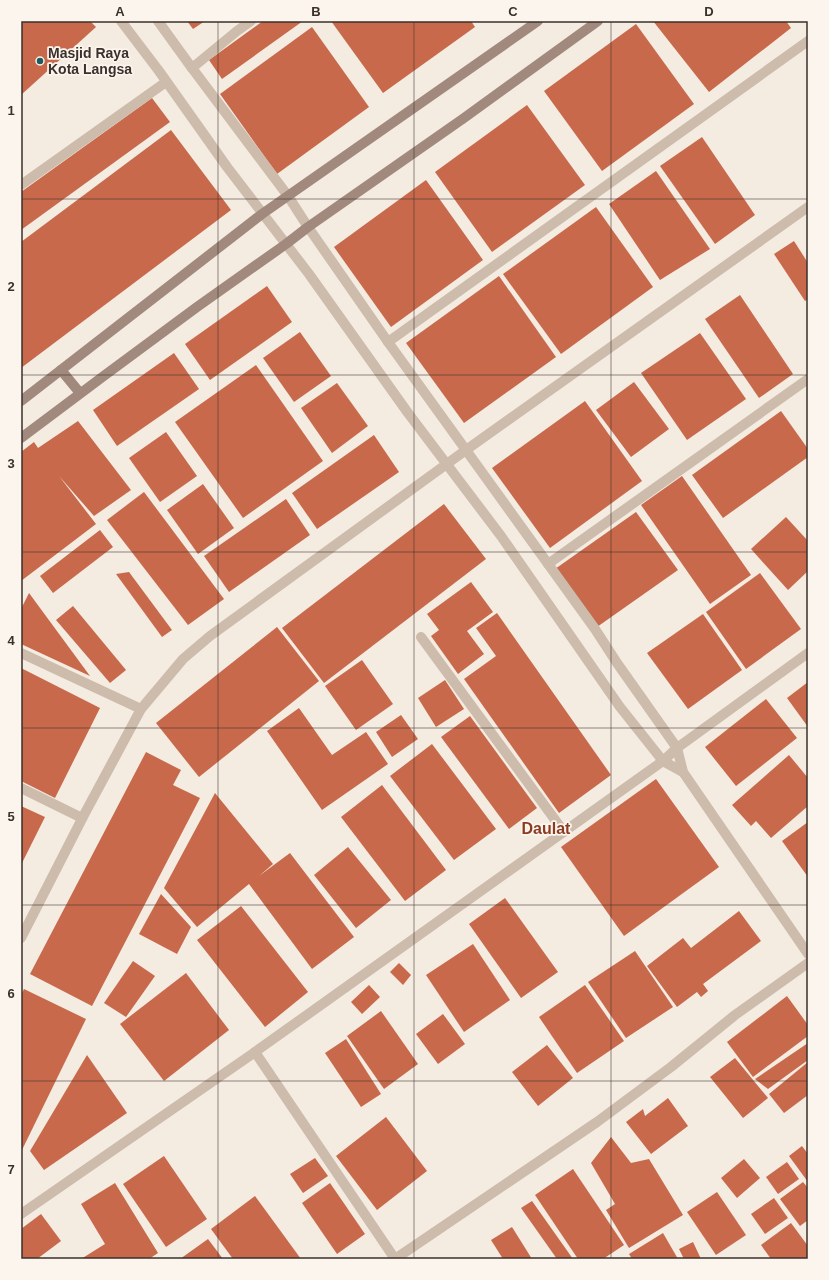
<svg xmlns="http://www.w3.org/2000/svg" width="829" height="1280" viewBox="0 0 829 1280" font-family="Arial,sans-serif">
<rect width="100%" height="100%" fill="#f4ebe1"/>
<g fill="#c8694b">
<polygon points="21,21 90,21 96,27 21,95"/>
<polygon points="187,21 205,21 193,29"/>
<polygon points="263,21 303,21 222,79 209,60"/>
<polygon points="331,21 471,21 475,27 383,93"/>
<polygon points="653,21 786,21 791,28 709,92"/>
<polygon points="636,24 694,104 602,171 544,91"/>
<polygon points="312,27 369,107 277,174 220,94"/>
<polygon points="152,98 170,122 21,230 21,192"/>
<polygon points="527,105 585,185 492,252 435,172"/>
<polygon points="171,130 231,210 21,368 21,242"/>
<polygon points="702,137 755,215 715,244 660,166"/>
<polygon points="656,171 710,249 660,280 609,204"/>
<polygon points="426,180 483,260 391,327 334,247"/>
<polygon points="596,207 653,287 561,354 503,274"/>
<polygon points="794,241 808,263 808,299 805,301 774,254"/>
<polygon points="499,276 556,357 464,423 406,343"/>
<polygon points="267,286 292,322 210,380 185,344"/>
<polygon points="740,295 793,374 759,398 705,319"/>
<polygon points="300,332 331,376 294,402 263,358"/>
<polygon points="700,333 746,399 687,440 641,373"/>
<polygon points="174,353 199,389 117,446 93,410"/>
<polygon points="256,365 323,461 243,518 175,422"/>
<polygon points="634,382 669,429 631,457 596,410"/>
<polygon points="337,383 368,426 332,453 301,408"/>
<polygon points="585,401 642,481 550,548 492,468"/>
<polygon points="781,411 808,449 808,457 723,518 692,475"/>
<polygon points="78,421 131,490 94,516 59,476 96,524 21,581 21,452 34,442 38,448"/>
<polygon points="166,432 197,476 160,502 129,458"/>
<polygon points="374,435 399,472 317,529 292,493"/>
<polygon points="682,476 751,575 710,604 641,505"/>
<polygon points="203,484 234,528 198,554 167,510"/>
<polygon points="144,492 224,599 188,625 107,520"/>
<polygon points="286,499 310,535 229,592 204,556"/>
<polygon points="444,504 486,559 324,683 282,628"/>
<polygon points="636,512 678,570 597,627 555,569"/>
<polygon points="786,517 808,541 808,571 788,590 751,549"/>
<polygon points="100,530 113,547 53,593 40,576"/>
<polygon points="129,572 172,630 162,637 116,574"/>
<polygon points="760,573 801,629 746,669 706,612"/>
<polygon points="471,582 493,612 467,631 484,654 458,674 431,636 439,630 427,614"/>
<polygon points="29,593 90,676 21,644 21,609"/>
<polygon points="73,606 126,670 110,683 56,620"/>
<polygon points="497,613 611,775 559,813 464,679 496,656 476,628"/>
<polygon points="703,614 742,670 688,709 647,653"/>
<polygon points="277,627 319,681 199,777 156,723"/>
<polygon points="362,660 393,704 356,730 325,686"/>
<polygon points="21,668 100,708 55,798 21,781"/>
<polygon points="445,680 464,709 436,727 418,698"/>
<polygon points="808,682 808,727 787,698"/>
<polygon points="766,699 797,738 736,786 705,747"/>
<polygon points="299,708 332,755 366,732 388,764 322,810 267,731"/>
<polygon points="401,715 418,739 392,757 376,732"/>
<polygon points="470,716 537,808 509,829 441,737"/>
<polygon points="432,744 496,829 454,860 390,776"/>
<polygon points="146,752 181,770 173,785 200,798 92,1006 30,974"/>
<polygon points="789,755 808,778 808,806 771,838 756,821 751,826 732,805"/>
<polygon points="656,779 719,867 624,936 561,847"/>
<polygon points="382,785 446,870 405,901 341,817"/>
<polygon points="215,793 273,864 259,876 290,853 354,937 312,969 249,884 197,927 164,888"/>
<polygon points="21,806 45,817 21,865"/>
<polygon points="808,822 808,877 782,841"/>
<polygon points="348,847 391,900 356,928 314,875"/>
<polygon points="161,894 191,927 177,954 139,934"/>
<polygon points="505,898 558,972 521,998 469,924"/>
<polygon points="241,906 308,992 265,1027 197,940"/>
<polygon points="739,911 761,941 703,984 708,991 701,997 697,992 677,1007 647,966 683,938 691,948"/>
<polygon points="473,944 510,1000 464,1032 426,975"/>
<polygon points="635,951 673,1007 626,1038 588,982"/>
<polygon points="133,961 155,976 126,1017 104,1003"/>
<polygon points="399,963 411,975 403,985 390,972"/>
<polygon points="186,973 229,1030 164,1081 120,1024"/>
<polygon points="369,985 380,997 362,1014 351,1002"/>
<polygon points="585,985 624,1041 577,1073 539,1017"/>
<polygon points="24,989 86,1019 21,1152 21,995"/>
<polygon points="787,996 808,1025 808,1036 753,1077 727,1042"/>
<polygon points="381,1011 418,1064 384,1089 347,1036"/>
<polygon points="443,1014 465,1044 438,1064 416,1034"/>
<polygon points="346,1039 381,1094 361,1107 325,1053"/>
<polygon points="808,1043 808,1060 768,1089 755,1079"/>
<polygon points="547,1045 573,1078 538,1106 512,1072"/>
<polygon points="87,1055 127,1113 44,1170 30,1151"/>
<polygon points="735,1058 768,1098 743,1118 710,1077"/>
<polygon points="808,1062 808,1095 784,1113 769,1094"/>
<polygon points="668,1098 688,1126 651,1154 626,1122 643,1109 645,1116"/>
<polygon points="386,1117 427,1171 377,1210 336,1156"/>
<polygon points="611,1137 631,1163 649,1159 683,1215 629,1248 606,1210 615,1204 591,1163"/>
<polygon points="802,1146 808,1154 808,1182 789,1156"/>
<polygon points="164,1156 207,1219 166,1247 123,1184"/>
<polygon points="315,1158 328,1176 303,1193 290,1174"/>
<polygon points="744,1159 760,1178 737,1198 721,1178"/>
<polygon points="787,1162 799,1179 778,1194 766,1177"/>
<polygon points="573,1169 624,1245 603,1259 578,1259 535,1195"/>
<polygon points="803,1182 808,1188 808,1220 800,1226 780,1199"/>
<polygon points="115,1183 158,1253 149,1259 81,1259 105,1244 81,1204"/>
<polygon points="330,1183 365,1234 337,1254 302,1203"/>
<polygon points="717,1192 746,1235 716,1255 687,1212"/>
<polygon points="255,1196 301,1259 233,1259 211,1229"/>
<polygon points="774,1198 788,1218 765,1234 751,1214"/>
<polygon points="532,1201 573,1259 557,1259 521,1208"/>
<polygon points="41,1214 61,1241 37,1259 21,1259 21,1229"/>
<polygon points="791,1223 808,1246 808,1259 771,1259 761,1245"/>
<polygon points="512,1227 532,1259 503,1259 491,1240"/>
<polygon points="663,1233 678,1259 632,1259 629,1254"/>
<polygon points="208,1239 223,1259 180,1259"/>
<polygon points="693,1242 701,1259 684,1259 679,1249"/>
</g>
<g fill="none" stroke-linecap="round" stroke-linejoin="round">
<g stroke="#cdbbac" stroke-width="10">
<polyline points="121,21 159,71 227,167 309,274 408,413 501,536 620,707 663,761 683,772"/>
<polyline points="158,21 189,64 288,196 308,227 388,342 595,629 617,663 677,748 683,772 808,954"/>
<polyline points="192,68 237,31 251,21"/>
<polyline points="21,185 166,82"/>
<polyline points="388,342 808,41"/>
<polyline points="548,564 808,379"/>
<polyline points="421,637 564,832"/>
<polyline points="21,653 141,709"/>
<polyline points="21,788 82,818"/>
<polyline points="21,938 85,813 141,709 183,659 210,636 466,450 808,207"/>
<polyline points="255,1052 395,1259"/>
<polyline points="21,1214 255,1052 663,761 677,748 808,653"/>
<polyline points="395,1259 597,1122 671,1067 735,1015 808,963"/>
</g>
<g stroke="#a18a7d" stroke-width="10">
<polyline points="61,370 80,393"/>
<polyline points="21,401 262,214 538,21"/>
<polyline points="21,438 101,378 197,307 286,244 308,227 464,118 598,21"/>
</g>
</g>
<path fill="none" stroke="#3b302b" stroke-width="1" stroke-opacity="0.55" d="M218,21V1259M414,21V1259M611,21V1259M21,199H808M21,375H808M21,552H808M21,728H808M21,905H808M21,1081H808"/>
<circle fill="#1f5a5e" stroke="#fbf5ee" stroke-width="1.5" cx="40" cy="61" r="4"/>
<g text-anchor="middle" stroke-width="3.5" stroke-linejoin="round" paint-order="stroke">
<g font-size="14" font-weight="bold" fill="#3b302b" stroke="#fbf5ee" text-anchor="start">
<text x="48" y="58">Masjid Raya<tspan x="48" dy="16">Kota Langsa</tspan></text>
</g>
<g font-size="16" font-weight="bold" fill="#8c3b22" stroke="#fbf5ee">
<text x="546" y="834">Daulat</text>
</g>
</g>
<rect width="829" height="1280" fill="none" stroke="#fbf5ee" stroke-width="44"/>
<rect x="22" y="22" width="785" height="1236" fill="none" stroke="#3b302b" stroke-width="1.5"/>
<g font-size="13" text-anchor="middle" font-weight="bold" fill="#3b302b">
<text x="120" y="16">A</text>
<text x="316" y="16">B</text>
<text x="513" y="16">C</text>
<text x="709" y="16">D</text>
<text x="11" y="115">1</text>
<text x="11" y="291">2</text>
<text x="11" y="468">3</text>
<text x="11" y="645">4</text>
<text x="11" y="821">5</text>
<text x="11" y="998">6</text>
<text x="11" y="1174">7</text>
</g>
</svg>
